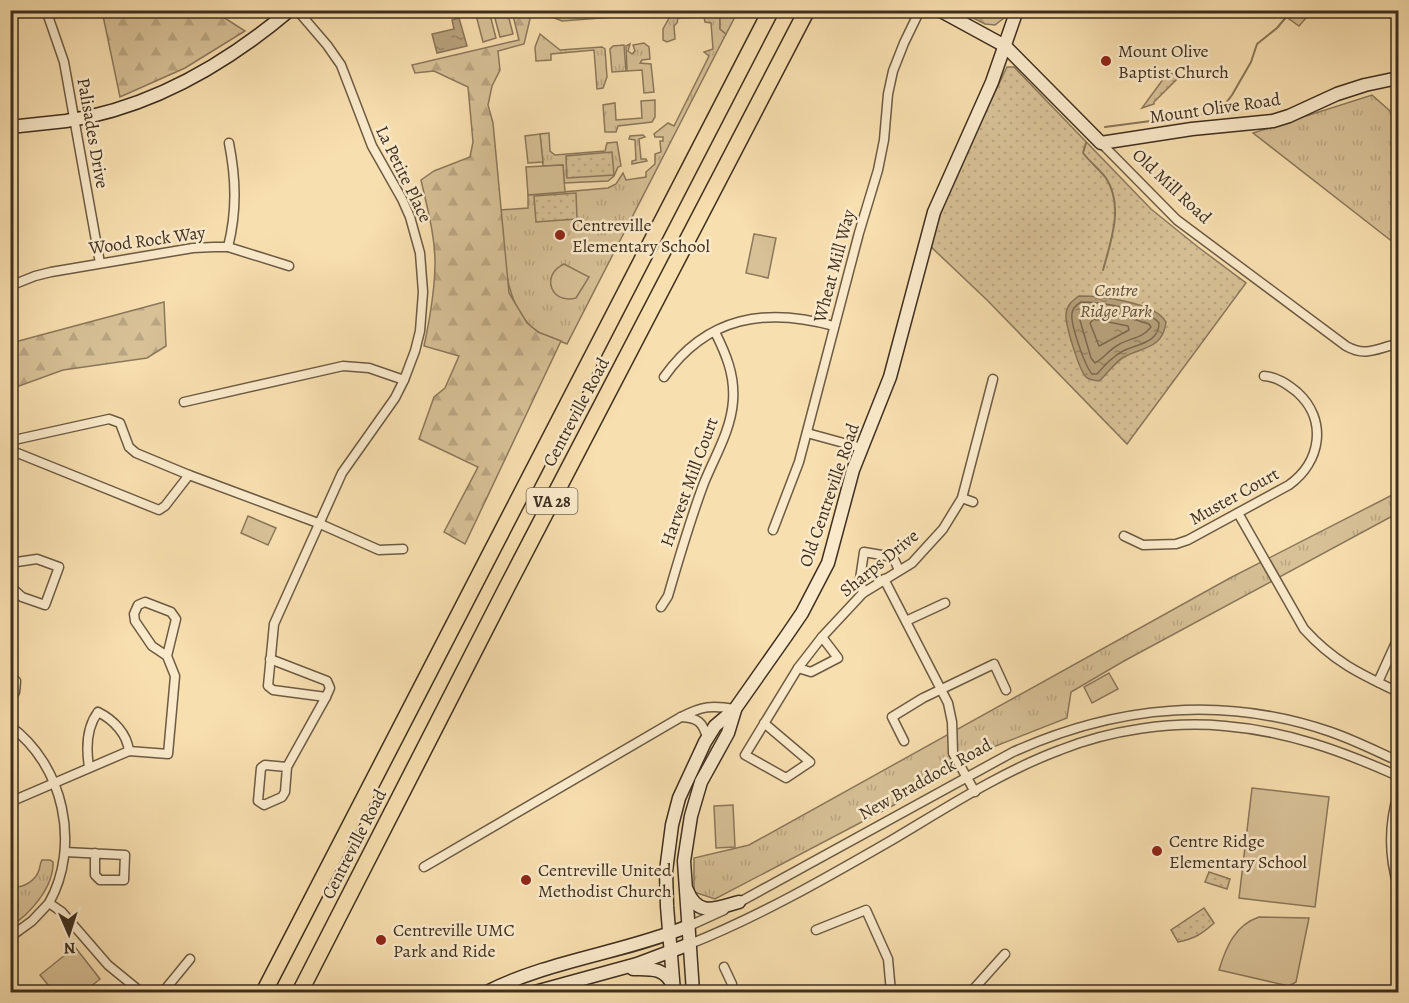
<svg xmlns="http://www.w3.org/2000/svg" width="1409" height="1003" viewBox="0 0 1409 1003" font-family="Alegreya,serif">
<defs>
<pattern id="grass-tufts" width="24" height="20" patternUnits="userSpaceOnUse" patternTransform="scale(1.5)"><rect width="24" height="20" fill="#d8c197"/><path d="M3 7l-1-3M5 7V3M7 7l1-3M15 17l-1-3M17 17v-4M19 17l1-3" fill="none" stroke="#baa682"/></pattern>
<pattern id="forest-firs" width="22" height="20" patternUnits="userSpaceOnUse" patternTransform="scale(1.5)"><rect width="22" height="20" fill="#d8c197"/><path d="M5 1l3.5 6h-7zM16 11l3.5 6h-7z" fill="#baa682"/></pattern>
<pattern id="park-dots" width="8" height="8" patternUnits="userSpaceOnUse" patternTransform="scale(1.5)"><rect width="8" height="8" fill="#d8c197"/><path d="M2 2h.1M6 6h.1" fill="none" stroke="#baa682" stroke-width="1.8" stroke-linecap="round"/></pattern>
<pattern id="water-ripples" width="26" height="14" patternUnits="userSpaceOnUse" patternTransform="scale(1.5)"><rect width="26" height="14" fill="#b9a37e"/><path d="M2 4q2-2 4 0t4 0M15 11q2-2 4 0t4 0" fill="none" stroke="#988567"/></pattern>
</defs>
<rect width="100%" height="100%" fill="#f8dfaf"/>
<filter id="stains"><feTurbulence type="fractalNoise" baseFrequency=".00333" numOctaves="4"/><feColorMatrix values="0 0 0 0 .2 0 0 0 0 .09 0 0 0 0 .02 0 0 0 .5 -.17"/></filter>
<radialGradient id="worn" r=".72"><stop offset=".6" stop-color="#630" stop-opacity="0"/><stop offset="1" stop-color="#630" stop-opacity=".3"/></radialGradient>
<g fill="url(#grass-tufts)" stroke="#8b785b" stroke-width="1.5">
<path d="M673,11H720V29L726,34L567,344C557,340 545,337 537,331C502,308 504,247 500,210L528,208V195L608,188L616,184L623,173L626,180L646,177V172L655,164V154L661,152L660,141H663V137H655L654,134L668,123L674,126L709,56L704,52L713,49L711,23L705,22L704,17L678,18L677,23L674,26L675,39L667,42L663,40V29Z"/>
<polygon points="540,34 560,50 602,47 605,49 607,77 603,88 597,89 594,50 551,54 551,60 536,61 535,47"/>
<polygon points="644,43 649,47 650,59 642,60 640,63 651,64 654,92 644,93 642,70 627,71 626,46 630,44 628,51 632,54 635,51 633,45"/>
<polygon points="624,45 626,71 612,72 610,49 613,46"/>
<polygon points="1372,95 1398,118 1398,246 1253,133"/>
<polygon points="655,100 655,117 652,122 618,126 616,132 605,132 603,105 615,103 616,120 642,118 641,101"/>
<polygon points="549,133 550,151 555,155 605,151 607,143 617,142 621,166 618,167 614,176 608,181 564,183 563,165 543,166 540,134"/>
<polygon points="643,135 645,137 639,139 641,159 646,159 647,161 632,164 632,161 636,160 635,140 629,139 630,136"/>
<polygon points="1398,492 1398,513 1124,661 1071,692 1067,718 978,753 894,805 715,899 694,892 694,858 749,845 1230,578"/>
<path d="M42,860H50L53,862C54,887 30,914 11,926V918H12L14,911H17L18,904L16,903L17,899L11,898L13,886C23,889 36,880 39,870C40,867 40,863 42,860Z"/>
</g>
<g fill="url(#forest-firs)" stroke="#8b785b" stroke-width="1.5">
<polygon points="102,11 214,11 245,31 185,68 120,97"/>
<path d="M512,11H528L530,19L524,44L498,51L500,70L492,86L488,105L493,123L509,293L527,323L538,332L561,341L465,544L444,532L478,467L419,439L434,397L445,388L459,356L424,346C430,318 435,291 435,263C435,235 427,207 421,180L434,171L470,157L473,142L468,87L434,71L415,73L412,65L519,40Z"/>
<polygon points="547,11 660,11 653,14 562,21 552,17"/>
<polygon points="720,11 738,11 726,34 720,29"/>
<polygon points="960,11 1007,10 1007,11 1004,18 995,25 985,24"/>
<polygon points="1278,11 1312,11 1299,26"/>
<polygon points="164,302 166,346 147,358 63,370 11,389 11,345 15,342"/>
</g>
<g fill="url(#park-dots)" stroke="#8b785b" stroke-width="1.5">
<path d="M1007,67H1014L1151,209L1198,247L1246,283L1127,444L987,300L929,245C950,183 979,126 1007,67Z"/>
<polygon points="1169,71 1178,78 1154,102 1154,104 1142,108"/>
<polygon points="612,152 614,175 567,178 566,156"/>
<polygon points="576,193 577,219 536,222 534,196"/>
<polygon points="1209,872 1230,879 1227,889 1205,882"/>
<path d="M1204,908L1214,923C1202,934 1194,939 1178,942L1171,930Z"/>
</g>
<g fill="#d8c197" stroke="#8b785b" stroke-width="1.5">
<polygon points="489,11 496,38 483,42 476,15"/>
<polygon points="493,11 507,11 513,34 500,37"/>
<polygon points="540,134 543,162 528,163 525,136"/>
<polygon points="563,165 565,192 528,195 526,167"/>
<polygon points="754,234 776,238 768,278 746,273"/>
<path d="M564,264L589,277L576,298C551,305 540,275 564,264Z"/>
<polygon points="248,516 276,528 268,545 241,533"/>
<polygon points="1109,673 1118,689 1092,703 1084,687"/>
<polygon points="1252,788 1329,797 1315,907 1239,898"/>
<polygon points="733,805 735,847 716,848 714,806"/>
<path d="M1259,917L1309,918L1296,982L1289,986L1219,970C1226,947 1235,925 1259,917Z"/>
<polygon points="75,947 100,979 84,992 54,992 40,975"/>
</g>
<g fill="url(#water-ripples)" stroke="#887558" stroke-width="1.5">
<polygon points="459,18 467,46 437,53 432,34 454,29 452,20"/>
<path d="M1079,296C1100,296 1155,302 1166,322C1163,349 1142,347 1124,357C1114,363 1108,373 1099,381C1094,380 1089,380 1086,377C1079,370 1065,324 1066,314C1067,305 1072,301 1079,296Z"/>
</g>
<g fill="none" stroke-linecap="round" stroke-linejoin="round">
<g stroke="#7c694e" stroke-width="1.5">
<path d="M1081,302C1098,302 1149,309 1159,323C1159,343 1137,344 1123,351C1113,356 1105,365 1097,374H1092C1085,366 1070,324 1072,313C1073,308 1076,305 1081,302Z"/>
<path d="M1083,310L1118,314L1149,324L1151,327C1142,339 1129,338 1118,345C1109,350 1103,359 1095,363L1091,358L1079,317Z"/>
<polygon points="1094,319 1128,326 1129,330 1099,346 1090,323"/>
</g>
<g stroke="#887558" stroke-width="2">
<polyline points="1105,127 1219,112 1232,95 1251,62 1257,44 1277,28 1292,10"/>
<path d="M1086,143L1083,153C1090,162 1099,169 1106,178C1124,206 1111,241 1103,270"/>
</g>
<g stroke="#6c5b43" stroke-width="11">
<g id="street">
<polyline points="46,10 64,62 100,263"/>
<path d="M1101,143L1177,220L1346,346C1367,358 1379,347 1398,344"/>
<path d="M228,247C237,211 236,179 229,143"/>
<polyline points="10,286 35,276 51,272 193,248 214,247 228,247 289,266"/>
<path d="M664,377C707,316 766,307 834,326"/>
<polyline points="184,402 343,366 369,368 404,380"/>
<polyline points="807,433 862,448"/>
<polyline points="10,443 14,440 109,419 120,423 129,447 136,453 189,475 318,523 379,550 403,549"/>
<polyline points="10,450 159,510 165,506 189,475"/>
<polyline points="962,498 973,502"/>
<path d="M1238,513L1304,629C1334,662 1360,674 1398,692"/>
<polyline points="773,530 799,462 859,233 878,170 884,140 888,94 893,71 904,43 920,10"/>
<path d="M1124,536L1143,545L1176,544L1188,540L1289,485C1321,462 1328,420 1297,392C1287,384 1277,377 1264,376"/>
<polyline points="10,563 37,559 59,567 45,605 22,597 10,586"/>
<polyline points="884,579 948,703 952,722 953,753 975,792"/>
<polyline points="863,593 860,579 864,552 893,557 899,570"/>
<path d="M661,607L668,596C679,558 690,520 704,483C715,456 731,430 733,401C735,375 726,354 715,332"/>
<polyline points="906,621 945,603"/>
<polyline points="270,659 327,681 330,688 326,697"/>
<polyline points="798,668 811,672 838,658 822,637"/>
<polyline points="10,680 16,681 15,692 10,700"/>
<polyline points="1378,682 1398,638"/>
<path d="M681,717C698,718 703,722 707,738"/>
<polyline points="764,723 810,762 786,778 745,755 798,668 822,637 863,593 912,563 943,529 962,498 993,379"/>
<path d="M10,726C64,765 81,846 49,903L62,912L108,965L141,992"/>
<polyline points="904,741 892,717 923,698 994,664 1006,690"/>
<path d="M89,767C86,748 86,728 98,712C114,720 127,734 129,751"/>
<polyline points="287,767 265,765 261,768 258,801 264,805 282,797 285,792 287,767 326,697 273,690 268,686 274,624 342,473 395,398 404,380 415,351 420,331 423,292 420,253 410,217 402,199 372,146 341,65 327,45 297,10"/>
<path d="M1398,794C1389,824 1389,856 1398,886"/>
<polyline points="10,802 129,751 168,754 175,676 167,656 152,646 135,621 134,614 138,605 145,602 171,612 176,619 167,656"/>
<polyline points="65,852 125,855 124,880 100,880 95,875 95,853"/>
<path d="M424,867L681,717C702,706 712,705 735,709"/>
<path d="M736,904L1013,752C1115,706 1223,695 1331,732C1354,740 1376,751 1398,761"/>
<polyline points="689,926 724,910"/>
<polyline points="816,930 866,910 888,959 891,992"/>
<polyline points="10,937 32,921 49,903"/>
<path d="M690,944C760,916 826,878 892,840C946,808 1001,772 1060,750C1110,730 1171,721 1225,726C1287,731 1342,751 1398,776"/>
<polyline points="724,967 732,984 732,992"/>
<polyline points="163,992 190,959"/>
<polyline points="971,992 1005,954"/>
</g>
</g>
<g stroke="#3e2f1f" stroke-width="15">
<g id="secondary">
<polyline points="939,10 1005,46 1101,143 1192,129 1273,121 1289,116 1337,94 1365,85 1398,78"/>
<path d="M10,127C29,125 47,123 66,121C151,108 225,65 290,10"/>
<path d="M687,890C698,918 716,908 739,902"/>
<path d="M633,969C650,969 665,967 673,986"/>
<path d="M487,992C550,960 623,953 689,926"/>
<polyline points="535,992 637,964 690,944"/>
<polyline points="674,992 667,906 666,871 672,825 679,798 705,742 715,726 735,709 787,635 802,613 828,563 853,470 890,377 934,212 992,82 1017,10"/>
<polyline points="693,992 684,861 691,816 701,782 728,733 735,710"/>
</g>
</g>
<g stroke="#3e2f1f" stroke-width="18">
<g id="highway">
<polyline points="264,992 771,10"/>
<polyline points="300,992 508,585 807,10"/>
</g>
</g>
<use href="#street" stroke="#faeacb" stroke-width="8"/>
<use href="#secondary" stroke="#faeacb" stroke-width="12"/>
<use href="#highway" stroke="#f8dfaf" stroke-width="15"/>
</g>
<g fill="#8f2418" stroke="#faeacb" stroke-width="2">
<circle cx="1106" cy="61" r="6"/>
<circle cx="560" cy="235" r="6"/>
<circle cx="1157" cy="851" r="6"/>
<circle cx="526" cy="880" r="6"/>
<circle cx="381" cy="940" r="6"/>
</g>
<g text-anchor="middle" stroke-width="5" stroke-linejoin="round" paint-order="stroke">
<rect fill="#faeacb" stroke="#766753" stroke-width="1.5" x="526.5" y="488" width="51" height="26" rx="4.5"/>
<g font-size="16" font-weight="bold" fill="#3e2f1f">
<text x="552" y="507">VA 28</text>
</g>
<g font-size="18" fill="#3e2f1f" stroke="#faeacb" text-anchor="start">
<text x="1118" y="57">Mount Olive<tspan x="1118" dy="21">Baptist Church</tspan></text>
<text x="572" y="231">Centreville<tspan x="572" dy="21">Elementary School</tspan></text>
<text x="1169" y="847">Centre Ridge<tspan x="1169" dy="21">Elementary School</tspan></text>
<text x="538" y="876">Centreville United<tspan x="538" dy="21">Methodist Church</tspan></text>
<text x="393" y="936">Centreville UMC<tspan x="393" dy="21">Park and Ride</tspan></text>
</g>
<g font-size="18" fill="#3e2f1f" stroke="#faeacb">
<text transform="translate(1215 108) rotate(-8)" y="6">Mount Olive Road</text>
<text transform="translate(93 133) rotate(80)" y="6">Palisades Drive</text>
<text transform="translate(404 174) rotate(64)" y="6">La Petite Place</text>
<text transform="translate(1172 186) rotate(43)" y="6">Old Mill Road</text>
<text transform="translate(147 240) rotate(-8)" y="6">Wood Rock Way</text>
<text transform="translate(834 266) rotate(-75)" y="6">Wheat Mill Way</text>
<text transform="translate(576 412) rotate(-62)" y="6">Centreville Road</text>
<text transform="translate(689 482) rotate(-70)" y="6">Harvest Mill Court</text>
<text transform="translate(829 495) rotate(-71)" y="6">Old Centreville Road</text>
<text transform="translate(1234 496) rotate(-29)" y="6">Muster Court</text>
<text transform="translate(879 563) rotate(-39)" y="6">Sharps Drive</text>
<text transform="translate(925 779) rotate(-29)" y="6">New Braddock Road</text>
<text transform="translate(354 844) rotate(-63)" y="6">Centreville Road</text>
</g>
<g font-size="18" font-style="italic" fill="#5d4c37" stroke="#faeacb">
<text x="1116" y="296">Centre<tspan x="1116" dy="21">Ridge Park</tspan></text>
</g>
</g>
<rect width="1409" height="1003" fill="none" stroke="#f8dfaf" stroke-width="36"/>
<rect x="12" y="12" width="1385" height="979" fill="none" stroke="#3e2f1f" stroke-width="3"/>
<rect x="18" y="18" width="1373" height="967" fill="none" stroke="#3e2f1f" stroke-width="1.5"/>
<g transform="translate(69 934) rotate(177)" stroke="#faeacb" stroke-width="4.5" paint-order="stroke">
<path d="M0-4.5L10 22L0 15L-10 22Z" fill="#3e2f1f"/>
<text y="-9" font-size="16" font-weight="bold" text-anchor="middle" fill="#3e2f1f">N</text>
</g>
<rect width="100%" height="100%" filter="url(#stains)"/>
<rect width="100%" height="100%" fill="url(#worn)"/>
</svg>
